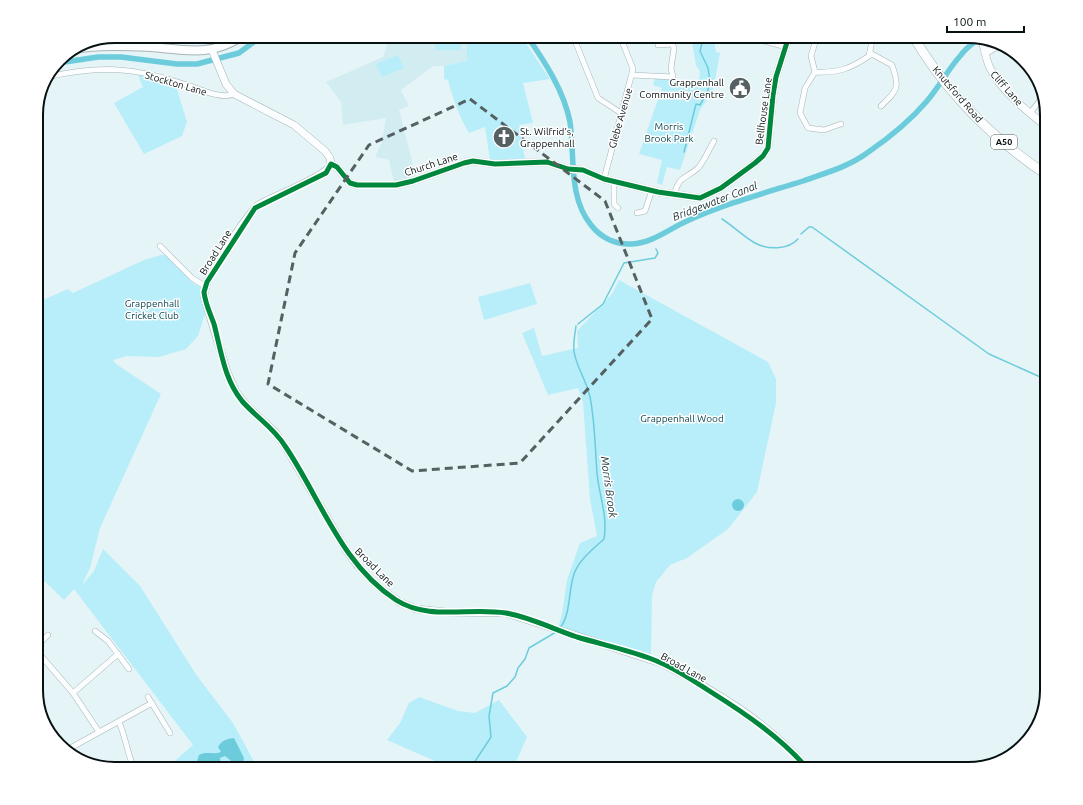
<svg xmlns="http://www.w3.org/2000/svg" width="1083" height="805" viewBox="0 0 1083 805" font-family="Ubuntu,sans-serif">
<rect width="100%" height="100%" fill="#e5f4f7"/>
<polygon fill="#d2edf2" points="366,36 467,36 467,61 444,66 433,66 401,90 409,106 399,110 416,177 394,183 389,160 375,157 382,142 386,118 343,125 341,102 326,82 383,57 387,45"/>
<g fill="#b8eef9">
<rect x="435" y="36" width="26" height="14"/>
<path d="M467,36H521L550,79L523,83L533,123L519,125L525,159L490,160L485,127L469,133C459,116 453,99 448,80L444,79V66L467,61Z"/>
<polygon points="691,36 716,36 714,40 716,52 720,53 713,91 700,110 680,170 667,167 662,185 657,183 662,160 639,154 662,88 653,85 655,78 674,79 698,86 700,72 696,65"/>
<polygon points="398,55 404,68 382,77 376,64"/>
<polygon points="137,73 175,83 187,122 182,136 144,154 114,103 143,87"/>
<polygon points="161,255 166,255 194,284 201,287 205,314 198,336 186,349 159,357 127,356 113,360 116,364 161,394 100,528 90,568 82,585 94,571 103,549 140,586 197,676 233,723 258,769 222,769 220,758 225,756 237,766 222,752 200,765 204,769 172,769 169,766 193,745 74,589 64,600 36,573 36,303 68,289 73,293 144,260"/>
<polygon points="619,280 768,362 776,379 776,403 757,492 728,529 687,558 670,565 656,582 652,596 651,655 558,628 562,614 567,580 580,543 597,536 590,499 583,402 578,388 548,395 522,333 534,328 542,356 578,348 577,331 612,294"/>
<polygon points="530,283 537,304 484,320 478,297"/>
<polygon points="419,697 458,711 475,713 499,700 527,737 513,769 447,769 442,764 387,740 400,723 409,703"/>
</g>
<g fill="#6cccdc">
<circle cx="738" cy="505" r="6"/>
<path d="M234,738L244,758L243,764L237,766L225,756L220,758L222,769H204L197,761L199,755C207,751 214,755 221,752L218,747C222,740 227,739 234,738Z"/>
</g>
<g fill="none" stroke-linecap="round" stroke-linejoin="round">
<g stroke="#6cccdc" stroke-width="1.5">
<polyline points="684,152 696,104 700,105 707,93 710,81 708,68 700,51 704,36"/>
<path d="M722,219C733,226 744,237 755,243C768,250 788,250 798,239"/>
<polyline points="801,234 809,227 812,227 989,354 1047,380"/>
<polyline points="578,324 603,304 624,263 655,258 658,253 656,249"/>
<path d="M560,628C571,614 568,592 574,574C579,560 593,549 604,539C608,515 599,496 597,473C595,447 595,422 590,397C587,381 576,367 574,351C573,343 575,334 576,326"/>
<polyline points="470,769 491,737 489,716 493,693 507,686 515,677 518,668 525,659 529,648 556,632"/>
</g>
<g stroke="#6cccdc" stroke-width="5.5">
<path d="M527,36C545,62 564,91 570,122C575,156 568,197 591,225C601,238 616,245 632,244C652,243 669,229 687,221C724,204 765,193 803,181C825,173 848,167 867,153C889,138 910,121 927,101C940,86 948,69 961,55C965,49 972,44 978,39"/>
<polyline points="58,63 98,57 121,57 177,64 197,64 239,53 262,36"/>
</g>
<g stroke="#a8b4b6" stroke-width="6">
<g id="street">
<polyline points="573,36 598,98 621,113"/>
<polyline points="754,36 757,39 786,47"/>
<polyline points="658,45 672,44"/>
<path d="M870,53L892,65C900,87 898,90 881,106"/>
<polyline points="815,72 811,56 817,36"/>
<polyline points="632,75 673,77 671,68 674,48 669,36"/>
<path d="M47,77C98,65 134,67 184,84C198,88 220,100 234,94"/>
<polyline points="1030,113 1043,97"/>
<path d="M841,124L824,130L808,128L800,113L805,88L815,72C838,73 850,69 869,56L873,36"/>
<polyline points="604,179 633,69 620,36"/>
<polyline points="614,181 614,204 618,208"/>
<path d="M674,195C680,174 685,180 698,168C704,162 709,149 714,141"/>
<polyline points="637,213 645,211 652,190"/>
<polyline points="160,246 192,278 205,286"/>
<polyline points="36,614 41,610"/>
<polyline points="95,631 108,641 129,669"/>
<polyline points="36,647 48,635"/>
<polyline points="36,650 73,693 99,732"/>
<polyline points="73,693 118,654"/>
<polyline points="148,697 170,733"/>
<path d="M119,722C126,738 127,753 134,768"/>
<polyline points="65,751 152,703"/>
<polyline points="133,769 141,764"/>
</g>
</g>
<g stroke="#a8b4b6" stroke-width="8">
<g id="secondary">
<path d="M982,41C985,50 986,60 990,68C1000,90 1028,112 1047,127"/>
<polyline points="212,50 226,84 234,94 294,125 325,151 330,158 331,164"/>
<polyline points="985,53 997,46"/>
<path d="M331,164C328,176 274,196 260,204C245,214 218,264 207,282L204,296L227,372L236,392L247,406L275,432L285,446L346,550L358,566L379,587L399,602L416,609L445,612L506,613L661,663C714,690 769,723 808,769"/>
<polyline points="331,164 337,167 350,183 357,185 396,185 413,181 464,163 473,161 495,164 547,162 568,169 583,170 604,179 658,192 700,198 721,188 755,163 763,156 768,148 773,95 776,77 789,36"/>
</g>
</g>
<g stroke="#a8b4b6" stroke-width="10">
<path id="primary" d="M74,49C99,45 125,46 151,47C186,50 211,57 242,36"/>
</g>
<g stroke="#a8b4b6" stroke-width="10">
<path id="highway" d="M913,36C946,92 993,139 1047,175"/>
</g>
<use href="#street" stroke="#fbfdfe" stroke-width="5"/>
<use href="#secondary" stroke="#fbfdfe" stroke-width="7"/>
<use href="#primary" stroke="#fbfdfe" stroke-width="8"/>
<use href="#highway" stroke="#fbfdfe" stroke-width="9"/>
<g stroke="#fff" stroke-width="8">
<path id="cycleway" d="M789,36L776,77L773,95L768,148L763,156L755,163L721,188L700,198L658,192L604,179L583,170L568,169L547,162L495,164L473,161L464,163L413,181L396,185H357L350,183L337,167L331,164L326,173L255,208L207,282L204,292C205,303 210,313 214,324C221,350 224,379 242,401C256,417 274,428 285,446C321,499 340,563 396,600C429,621 469,607 506,613C530,617 553,629 577,637C600,644 625,649 649,658C671,666 691,679 711,692C746,714 780,737 808,769"/>
</g>
<use href="#cycleway" stroke="#00873e" stroke-width="5"/>
</g>
<path fill="none" stroke="#556062" stroke-width="3" stroke-dasharray="8 5" stroke-linejoin="round" d="M470,99L605,201L652,319L520,463L412,471L268,384L295,253L369,145Z"/>
<defs>
<g id="civic-disc" transform="scale(1.15)"><circle r="9.5" fill="#556062" stroke="#fff"/><path d="M-.6-6.5H3V-4.5H.6V-3L4-1V1h2V6H-6V1h2V-1L-.6-3ZM-1.2 2.5V6h2.4V2.5Z" fill="#fff"/></g>
<g id="church-disc" transform="scale(1.15)"><circle r="9.5" fill="#556062" stroke="#fff"/><path d="M-1.2-6h2.4v3.5h3.3v2.4h-3.3V6h-2.4V-.1h-3.3v-2.4h3.3Z" fill="#fff"/></g>
</defs>
<g fill-rule="evenodd">
<use href="#civic-disc" x="740" y="88"/>
<use href="#church-disc" x="504" y="137"/>
</g>
<g text-anchor="middle" stroke-width="3" stroke-linejoin="round" paint-order="stroke">
<rect fill="#fff" stroke="#515859" stroke-width="1" x="991" y="135" width="26" height="14" rx="3"/>
<g font-size="9" font-weight="bold" fill="#071112">
<text x="1004" y="145">A50</text>
</g>
<g font-size="10" fill="#071112" stroke="#fff" text-anchor="end">
<text x="724" y="86">Grappenhall<tspan x="724" dy="12">Community Centre</tspan></text>
<text x="520" y="135" text-anchor="start">St. Wilfrid's,<tspan x="520" dy="12">Grappenhall</tspan></text>
</g>
<g font-size="10" fill="#071112" stroke="#fff">
<text transform="translate(176 83) rotate(16)" y="4">Stockton Lane</text>
<text transform="translate(1007 88) rotate(48)" y="4">Cliff Lane</text>
<text transform="translate(958 94) rotate(49)" y="4">Knutsford Road</text>
<text transform="translate(763 111) rotate(-82)" y="4">Bellhouse Lane</text>
<text transform="translate(620 118) rotate(-74)" y="4">Glebe Avenue</text>
<text transform="translate(431 164) rotate(-18)" y="4">Church Lane</text>
<text transform="translate(215 252) rotate(-58)" y="4">Broad Lane</text>
<text transform="translate(375 567) rotate(45)" y="4">Broad Lane</text>
<text transform="translate(684 667) rotate(29)" y="4">Broad Lane</text>
</g>
<g font-size="10" fill="#0b454e" stroke="#fff">
<text x="669" y="130">Morris<tspan x="669" dy="12">Brook Park</tspan></text>
<text x="152" y="307">Grappenhall<tspan x="152" dy="12">Cricket Club</tspan></text>
<text x="682" y="422">Grappenhall Wood</text>
</g>
<g font-size="11" font-style="italic" fill="#20363b" stroke="#fff">
<text transform="translate(715 201) rotate(-21)" y="4">Bridgewater Canal</text>
<text transform="translate(609 487) rotate(82)" y="4">Morris Brook</text>
</g>
</g>
<path d="M0 0H1083V805H0ZM115 43H968A72 72 0 0 1 1040 115V690A72 72 0 0 1 968 762H115A72 72 0 0 1 43 690V115A72 72 0 0 1 115 43Z" fill="#fff" fill-rule="evenodd"/>
<path fill="none" stroke="#071112" stroke-width="2" d="M115 43H968A72 72 0 0 1 1040 115V690A72 72 0 0 1 968 762H115A72 72 0 0 1 43 690V115A72 72 0 0 1 115 43Z"/>
<path d="M947 26v6h77v-6" fill="none" stroke="#071112" stroke-width="2"/>
<text x="953" y="26" font-size="12" fill="#071112" stroke="#ffffff" stroke-width="3" paint-order="stroke">100 m</text>
</svg>
